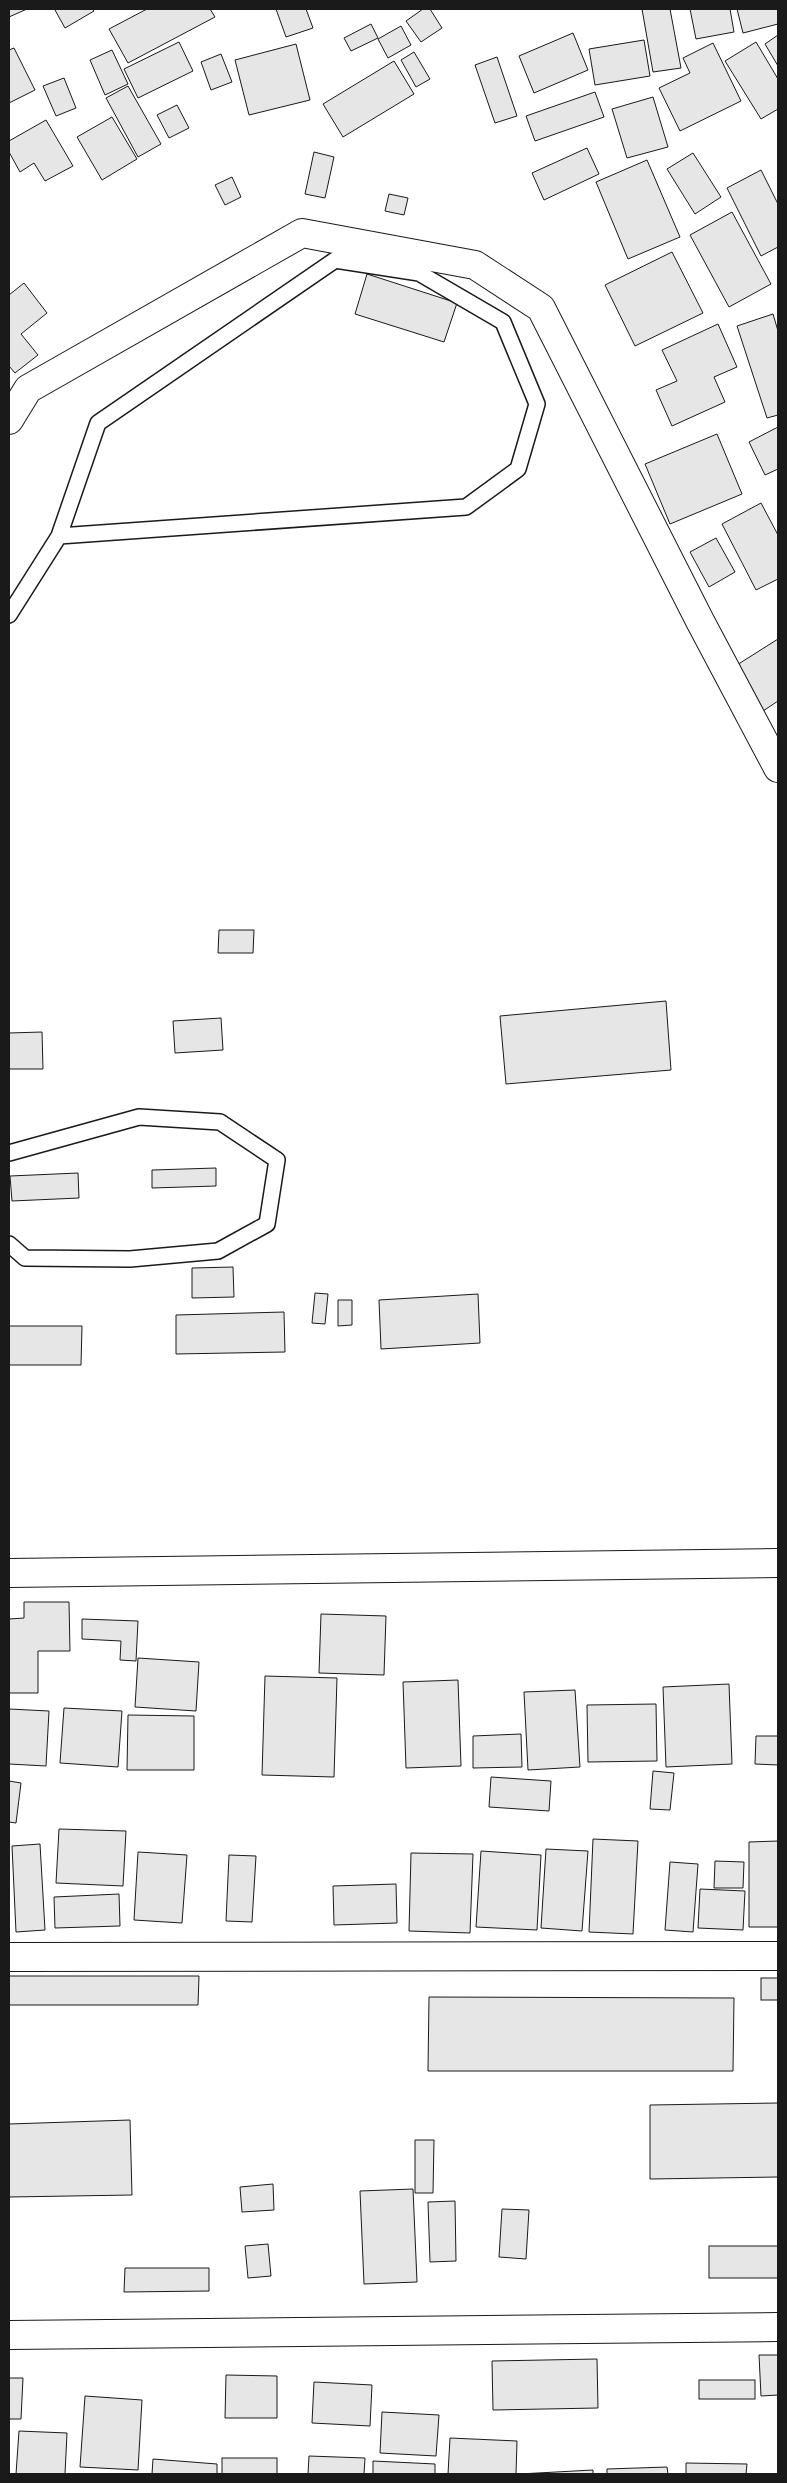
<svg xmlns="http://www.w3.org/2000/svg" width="787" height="2483" viewBox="0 0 787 2483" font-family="Spectral,serif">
<rect width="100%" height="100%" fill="#fff"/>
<g fill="#e6e6e6" stroke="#1a1a1a">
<polygon points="9,9 27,9 9,17"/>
<polygon points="57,9 92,9 94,11 65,28 55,10"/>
<polygon points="147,9 210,9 215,17 128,63 109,29"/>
<polygon points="276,9 306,9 313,28 286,37"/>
<polygon points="423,9 430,9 442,28 421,42 406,21"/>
<polygon points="642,9 670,9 681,68 653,72"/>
<polygon points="690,9 730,9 734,32 696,39"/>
<polygon points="737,9 778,9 778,24 743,33"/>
<polygon points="371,24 378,38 351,51 344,38"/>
<polygon points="401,26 411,45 388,58 378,39"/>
<polygon points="573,33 588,70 534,93 519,56"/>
<polygon points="778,35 778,66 765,44"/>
<polygon points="644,40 650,76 595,85 589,49"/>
<polygon points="179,42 193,71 138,98 124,69"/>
<polygon points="756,42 778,79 778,109 761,119 725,61"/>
<polygon points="713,43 741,101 680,131 659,88 690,73 683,58"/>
<polygon points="296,44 310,100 249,115 235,60"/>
<polygon points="14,48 35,90 9,103 9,50"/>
<polygon points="112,50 128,84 105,95 90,60"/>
<polygon points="414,52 430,79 416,87 401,60"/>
<polygon points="221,54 232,82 211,90 201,62"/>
<polygon points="497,57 517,116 495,123 475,65"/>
<polygon points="394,61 414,94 343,137 323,104"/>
<polygon points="64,78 76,108 56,116 43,86"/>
<polygon points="128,86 161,144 138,157 106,98"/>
<polygon points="595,92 604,117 535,141 526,116"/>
<polygon points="653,97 668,147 627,158 612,109"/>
<polygon points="177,105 189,128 169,138 157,115"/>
<polygon points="112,117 137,159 102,180 77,137"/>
<polygon points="46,120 73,166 45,181 34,163 20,172 9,152 9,141"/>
<polygon points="587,148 599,174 544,200 532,173"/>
<polygon points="314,152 334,157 325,198 305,194"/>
<polygon points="693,153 721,197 695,214 667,169"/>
<polygon points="647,160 680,237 628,259 596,182"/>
<polygon points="761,170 778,204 778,247 761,256 727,188"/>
<polygon points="232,177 241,197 225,205 215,185"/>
<polygon points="389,194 408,198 404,215 385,211"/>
<polygon points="732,212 771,284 729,307 690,235"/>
<polygon points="672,252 703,313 635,346 605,285"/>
<polygon points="367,274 457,303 444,342 355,314"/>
<polygon points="24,283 47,313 21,334 38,355 15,373 9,366 9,295"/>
<polygon points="773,314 778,331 778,415 767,418 737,326"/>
<polygon points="718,324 737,367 714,377 725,402 672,426 656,390 677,381 662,350"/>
<polygon points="778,427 778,469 765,475 749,442"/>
<polygon points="717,434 742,494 670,524 645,464"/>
<polygon points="761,503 778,535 778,579 756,590 722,524"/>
<polygon points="716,538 735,572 709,587 690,552"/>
<polygon points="778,639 778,701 757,715 729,670"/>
<polygon points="219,930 254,930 253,953 218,953"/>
<polygon points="666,1001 671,1070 506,1084 500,1016"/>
<polygon points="221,1018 223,1050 175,1053 173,1021"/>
<polygon points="42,1032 43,1069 9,1069 9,1033"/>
<polygon points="216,1168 216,1186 152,1188 152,1170"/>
<polygon points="78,1173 79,1198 12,1201 10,1176"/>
<polygon points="233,1267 234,1297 192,1298 192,1268"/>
<polygon points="315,1293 328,1294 325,1324 312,1323"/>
<polygon points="478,1294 480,1343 381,1349 379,1300"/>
<polygon points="338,1300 352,1300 352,1325 338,1326"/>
<polygon points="284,1312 285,1352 176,1354 176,1315"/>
<polygon points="9,1326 82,1326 81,1365 9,1365"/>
<polygon points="24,1602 69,1602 70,1651 38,1651 38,1693 9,1693 9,1619 24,1618"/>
<polygon points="321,1614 386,1616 384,1675 319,1673"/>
<polygon points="82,1619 138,1621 136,1661 120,1660 121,1641 82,1639"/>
<polygon points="138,1658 199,1662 196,1711 135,1707"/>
<polygon points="265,1676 337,1678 334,1777 262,1775"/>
<polygon points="458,1680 461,1766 406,1768 403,1682"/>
<polygon points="729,1684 732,1764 666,1767 663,1687"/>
<polygon points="575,1690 580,1767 528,1770 524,1692"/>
<polygon points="656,1704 657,1761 588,1762 587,1705"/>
<polygon points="64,1708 122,1711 118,1767 60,1763"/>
<polygon points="9,1709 49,1711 46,1766 9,1764"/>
<polygon points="128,1715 194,1716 194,1770 127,1770"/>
<polygon points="521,1734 522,1767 473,1768 473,1736"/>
<polygon points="756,1736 778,1736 778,1765 755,1764"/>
<polygon points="653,1771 674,1773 670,1810 650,1809"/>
<polygon points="491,1777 551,1781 549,1811 489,1807"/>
<polygon points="9,1781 21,1783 16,1823 9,1822"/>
<polygon points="59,1829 126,1831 123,1886 56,1883"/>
<polygon points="593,1839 638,1841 633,1934 589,1932"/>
<polygon points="778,1841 778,1927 749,1927 749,1842"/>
<polygon points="40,1844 45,1930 16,1932 12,1846"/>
<polygon points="546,1849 588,1851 582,1931 541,1928"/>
<polygon points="481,1851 541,1855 537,1930 476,1927"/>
<polygon points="138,1852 187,1855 182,1923 134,1920"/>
<polygon points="411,1853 473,1854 470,1933 409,1931"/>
<polygon points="229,1855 256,1856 252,1922 226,1921"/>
<polygon points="715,1861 744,1862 743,1888 714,1888"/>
<polygon points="670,1862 698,1864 693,1932 665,1930"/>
<polygon points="396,1884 397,1923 334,1925 333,1886"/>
<polygon points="700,1889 745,1891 743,1930 698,1928"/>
<polygon points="119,1894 120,1926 55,1928 54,1897"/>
<polygon points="9,1976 199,1976 198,2005 9,2005"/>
<rect x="761" y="1978" width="17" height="22"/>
<polygon points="429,1997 734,1998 733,2071 428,2071"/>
<polygon points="778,2103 778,2177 650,2179 650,2105"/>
<polygon points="130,2120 132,2195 9,2197 9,2124"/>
<polygon points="415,2140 434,2140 433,2193 415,2193"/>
<polygon points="273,2184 274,2210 242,2212 240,2187"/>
<polygon points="413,2189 417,2282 364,2284 360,2191"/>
<polygon points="455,2201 456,2261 430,2262 428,2202"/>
<polygon points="502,2209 529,2210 526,2259 499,2257"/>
<polygon points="268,2244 271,2276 248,2278 245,2246"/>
<rect x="709" y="2246" width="69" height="32"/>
<polygon points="125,2268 209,2268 209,2291 124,2292"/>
<polygon points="759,2355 778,2355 778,2395 761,2396"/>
<polygon points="597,2359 598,2408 493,2410 492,2361"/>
<polygon points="226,2375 277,2376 277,2418 225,2418"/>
<polygon points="9,2378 23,2378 21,2419 9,2419"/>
<rect x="699" y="2380" width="56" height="19"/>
<polygon points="314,2382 372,2385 370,2426 312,2423"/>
<polygon points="85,2396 142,2400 138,2470 80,2467"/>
<polygon points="382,2412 439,2415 436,2456 380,2453"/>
<polygon points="19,2431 67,2433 65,2474 16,2474"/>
<polygon points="450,2438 517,2441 516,2474 448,2474"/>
<polygon points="309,2456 365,2458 364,2474 308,2474"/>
<rect x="222" y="2458" width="55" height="16"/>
<polygon points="153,2459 217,2464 217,2474 152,2474"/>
<polygon points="373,2461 435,2464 435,2474 373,2474"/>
<polygon points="686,2463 747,2464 746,2474 686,2474"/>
<polygon points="667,2467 668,2474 607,2474 607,2469"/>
<polygon points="593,2470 593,2474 519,2474"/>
</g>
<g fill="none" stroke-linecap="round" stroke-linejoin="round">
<g stroke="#1a1a1a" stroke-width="18">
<g id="lane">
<polyline points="9,615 59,536 98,423 335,260 419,273 503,322 537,404 518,469 466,507 59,536"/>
<polyline points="9,1153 139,1117 220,1122 277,1160 267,1224 218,1251 130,1259 25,1258 9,1244"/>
</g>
</g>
<g stroke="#1a1a1a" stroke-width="30">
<g id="street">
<polyline points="9,420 28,389 302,233 475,265 541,308 700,621 778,768"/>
<polyline points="9,1573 778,1563"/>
<polyline points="9,1957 778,1956"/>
<polyline points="9,2335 778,2327"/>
</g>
</g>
<use href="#lane" stroke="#fff" stroke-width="15"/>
<use href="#street" stroke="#fff" stroke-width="28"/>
</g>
<rect width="787" height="2483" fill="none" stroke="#1a1a1a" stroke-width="20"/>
</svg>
